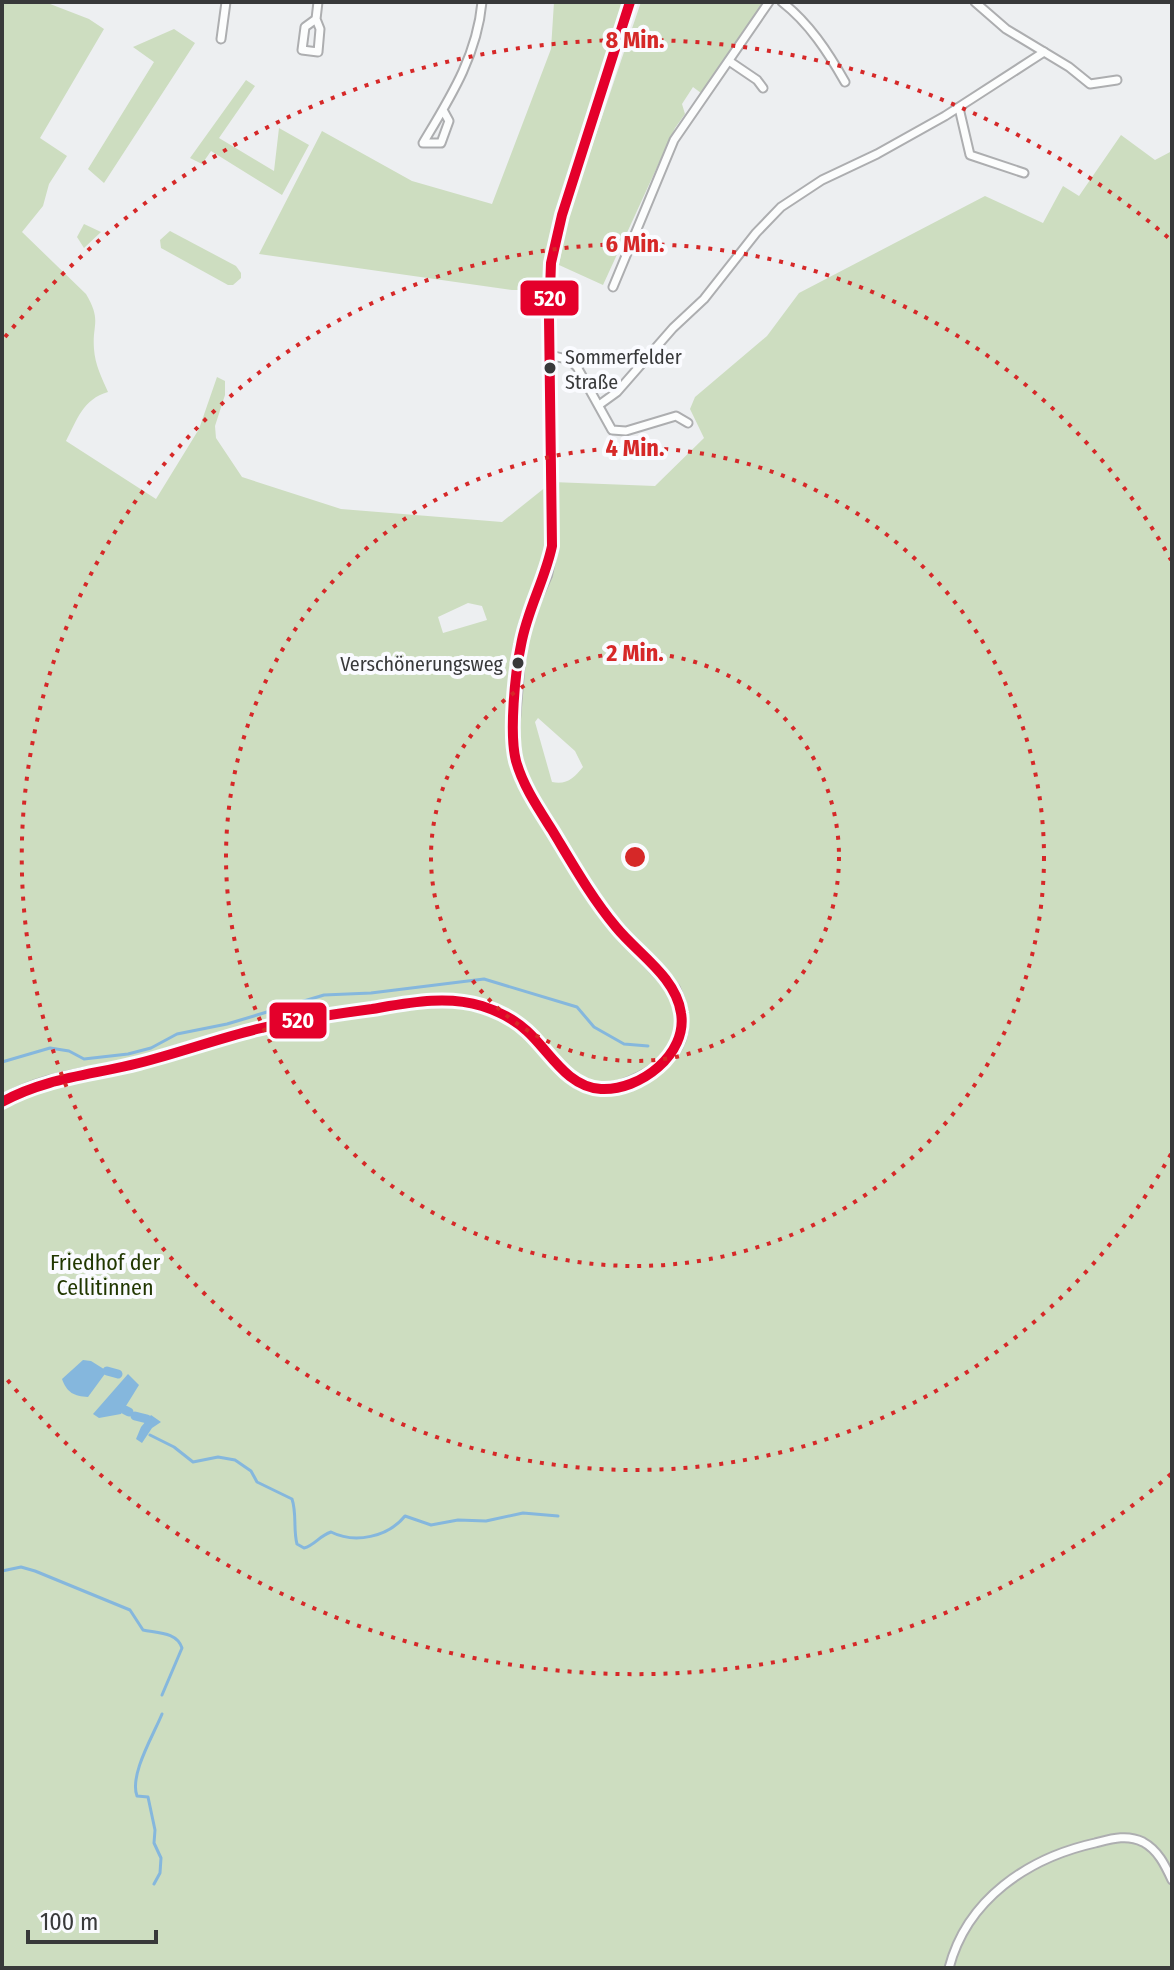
<svg xmlns="http://www.w3.org/2000/svg" width="1174" height="1970" viewBox="0 0 1174 1970" font-family="'Fira Sans Condensed',sans-serif">
<rect width="100%" height="100%" fill="#edeff1"/>
<g fill="#cdddc0" fill-rule="evenodd">
<path d="M2,2H45L89,19L104,29L40,138L67,156L49,184L43,206L22,232L86,294C102,321 92,324 94,349C95,365 102,378 108,392C83,399 77,420 66,441L156,499L199,429L217,377L225,381V395L215,426L216,438L242,477L341,509L502,522L552,482L655,486L704,438L690,409L695,397L767,336L799,293L985,196L1043,223L1063,186L1079,196L1121,135L1155,160L1172,151V1968H2ZM468,603L482,606L487,620L443,633L438,617ZM538,718L575,751L583,767C574,778 567,785 552,782L535,722Z"/>
<polygon points="554,2 623,2 550,233 542,290 512,290 259,254 322,131 412,181 492,204 551,49"/>
<polygon points="641,2 763,2 701,93 693,87 682,104 685,114 675,128 603,285 559,265 568,217"/>
<polygon points="174,29 195,43 104,183 88,169 154,62 133,47"/>
<polygon points="246,80 255,86 219,138 274,171 279,128 309,145 282,195 211,151 202,164 190,158"/>
<polygon points="84,224 101,232 84,248 77,237"/>
<polygon points="170,231 236,266 241,273 241,278 233,285 228,285 161,248 160,240"/>
</g>
<g fill="#85b7dd">
<path d="M83,1360L91,1361L107,1371L88,1397C74,1396 67,1393 62,1379Z"/>
<polygon points="128,1374 139,1385 121,1414 99,1418 93,1414"/>
<polygon points="151,1415 161,1422 152,1428 142,1443 136,1439 141,1427"/>
</g>
<g fill="none" stroke-linecap="round" stroke-linejoin="round">
<g stroke="#85b7dd" stroke-width="3">
<polyline points="2,1062 50,1048 69,1051 84,1059 128,1054 151,1048 177,1034 227,1024 324,995 371,993 484,979 577,1007 594,1027 624,1044 648,1046"/>
<path d="M150,1435L174,1447L193,1462L218,1457L235,1460L251,1471L257,1482L292,1499C297,1514 293,1529 297,1544L304,1548C315,1545 319,1536 331,1532C355,1544 388,1537 405,1516L431,1525L458,1520L486,1521L523,1513L558,1516"/>
<path d="M2,1571L21,1567L35,1571L130,1610L143,1630C158,1633 177,1632 182,1648L162,1695"/>
<path d="M154,1884L160,1873L161,1858L154,1843L155,1830L148,1797L137,1796C129,1775 154,1734 162,1714"/>
</g>
<g stroke="#85b7dd" stroke-width="9">
<polyline points="107,1371 118,1374"/>
<polyline points="125,1410 129,1412"/>
<polyline points="135,1416 147,1419"/>
</g>
<g stroke="#adaeb0" stroke-width="11">
<g id="minor">
<path d="M782,2C809,23 828,52 845,82"/>
<polyline points="975,2 1006,29 1069,67 1090,84 1117,80"/>
<polyline points="316,19 305,27 302,50 318,52 320,29 316,19 318,2"/>
<polyline points="221,39 226,2"/>
<polyline points="729,61 757,80 763,88"/>
<polyline points="959,108 970,155 1024,173"/>
<path d="M443,110L449,121L441,143H423C450,98 477,56 482,2"/>
<polyline points="613,287 674,140 769,2"/>
<polyline points="550,355 570,360 577,367 612,430 626,431 676,416 688,423"/>
<polyline points="599,405 617,392 673,328 704,299 756,233 781,207 822,180 877,154 945,116 1044,52"/>
<path d="M949,1968C967,1899 1028,1858 1095,1843C1111,1839 1127,1834 1143,1842C1158,1850 1165,1865 1172,1880"/>
</g>
</g>
<g stroke="#adaeb0" stroke-width="14">
<path id="secondary" d="M2,1102C43,1076 89,1075 135,1064C176,1053 216,1039 257,1029C296,1019 337,1014 376,1008C410,1003 444,996 478,1005C495,1010 513,1018 526,1030C552,1052 567,1091 606,1089C618,1088 630,1083 640,1078C679,1058 693,1030 674,989L616,927L584,884L523,782L515,758L513,731L520,647L527,618L546,575L552,546L549,318L551,263L562,215L630,2"/>
</g>
<use href="#minor" stroke="#fcfdfd" stroke-width="7"/>
<use href="#secondary" stroke="#fcfdfd" stroke-width="10"/>
<g stroke="#fafbff" stroke-width="16">
<path id="bus-1" d="M2,1102C45,1078 92,1075 139,1063C178,1053 217,1039 257,1029C295,1020 334,1014 372,1009C408,1003 446,995 482,1006C498,1011 514,1019 527,1031C550,1052 567,1087 601,1089C640,1091 688,1054 681,1013C676,977 638,954 616,927C591,897 572,863 552,830C538,808 523,786 516,761C509,734 515,673 521,645C527,610 545,580 552,546L549,318L551,263L562,215L630,2"/>
</g>
<use href="#bus-1" stroke="#e4002b" stroke-width="10"/>
</g>
<g fill="none" stroke="#d62828" stroke-width="4" stroke-dasharray="4 8">
<circle cx="635" cy="857" r="204"/>
<circle cx="635" cy="857" r="409"/>
<path d="M1171 1154A613 613 0 1 1 1171 560"/>
<path d="M1171 1474A817 817 0 0 1 5 1377M5 337A817 817 0 0 1 1171 240"/>
</g>
<g fill="#38393a" stroke="#fafbff" stroke-width="3">
<circle cx="550" cy="368" r="7"/>
<circle cx="518" cy="663" r="7"/>
</g>
<g text-anchor="middle" stroke-width="8" stroke-linejoin="round" paint-order="stroke">
<g font-size="20" fill="#38393a" stroke="#fafbff" text-anchor="start">
<text x="565" y="364">Sommerfelder<tspan x="565" dy="25">Straße</tspan></text>
<text x="503" y="671" text-anchor="end">Verschönerungsweg</text>
</g>
<g font-size="22" fill="#213701" stroke="#fafbff">
<text x="105" y="1270">Friedhof der<tspan x="105" dy="25">Cellitinnen</tspan></text>
</g>
</g>
<circle cx="635" cy="857" r="12" fill="#d62828" stroke="#fafbff" stroke-width="4"/>
<g font-size="24" text-anchor="middle" font-weight="bold" fill="#d62828" stroke="#fafbff" stroke-width="8" stroke-linejoin="round" paint-order="stroke">
<text x="635" y="48">8 Min.</text>
<text x="635" y="252">6 Min.</text>
<text x="635" y="456">4 Min.</text>
<text x="635" y="661">2 Min.</text>
</g>
<g stroke="#fafbff" stroke-width="3">
<rect x="519" y="279" width="61" height="38" rx="8" fill="#e4002b"/>
<rect x="268" y="1001" width="60" height="39" rx="8" fill="#e4002b"/>
</g>
<g font-size="22" text-anchor="middle" font-weight="bold" fill="#fff">
<text x="550" y="306">520</text>
<text x="298" y="1028">520</text>
</g>
<rect width="1174" height="1970" fill="none" stroke="#38393a" stroke-width="8"/>
<path d="M28 1930v12h128v-12" fill="none" stroke="#38393a" stroke-width="4"/>
<text x="40" y="1930" font-size="24" fill="#38393a" stroke="#fafbff" stroke-width="6" paint-order="stroke">100 m</text>
</svg>
